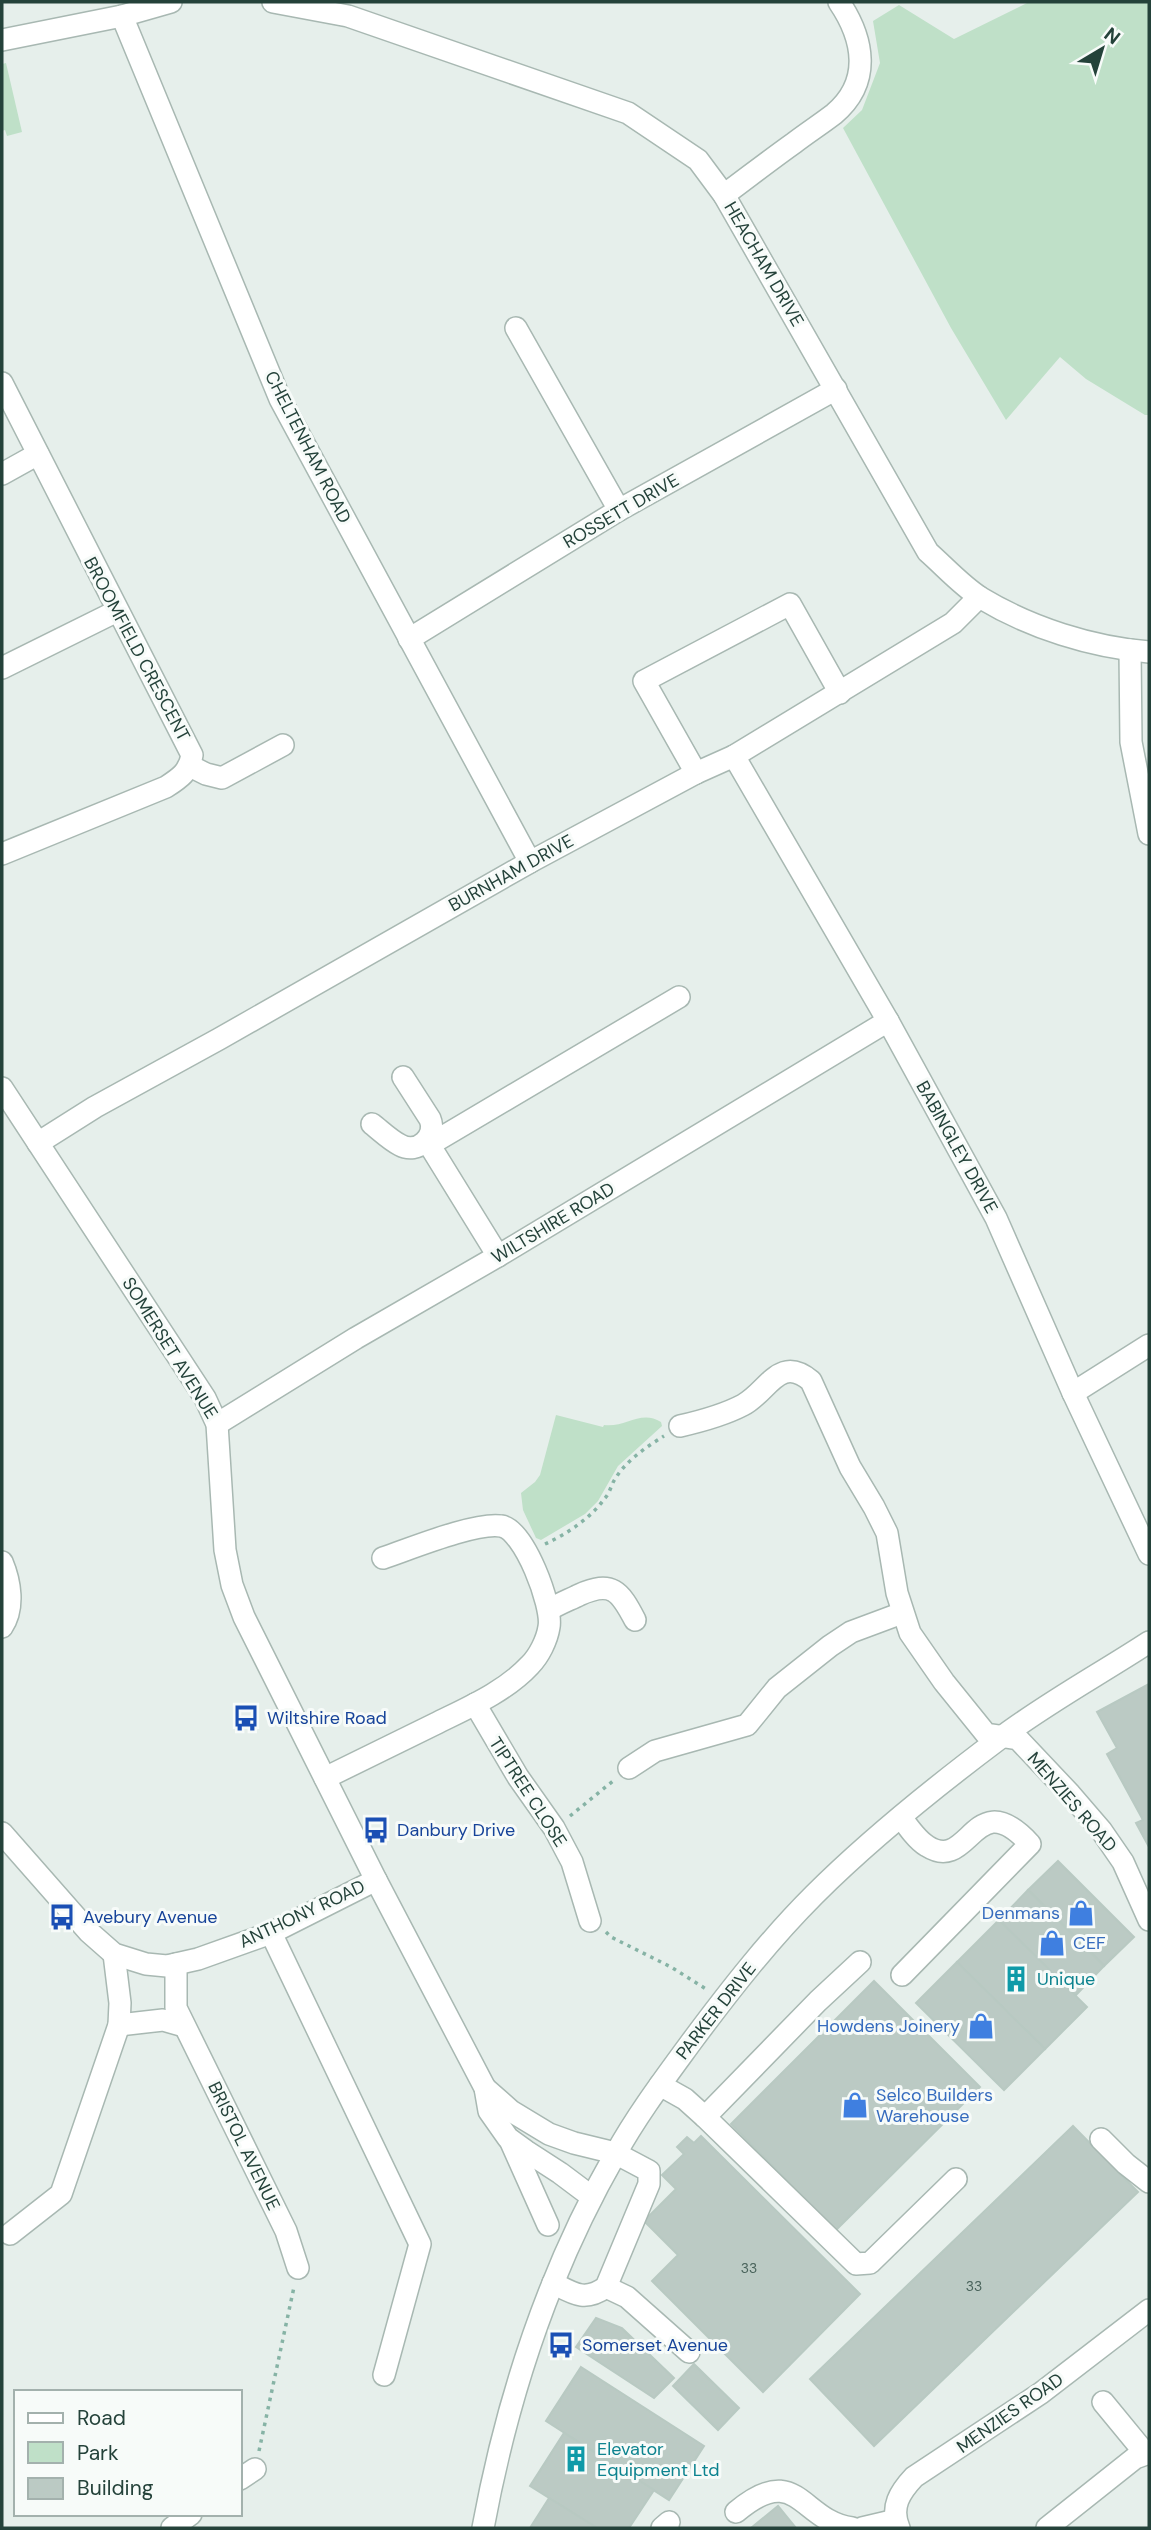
<svg xmlns="http://www.w3.org/2000/svg" width="1151" height="2530" viewBox="0 0 1151 2530" font-family="'DM Sans',sans-serif">
<rect width="100%" height="100%" fill="#e6efeb"/>
<g fill="#bfe0c8">
<polygon points="1029,2 1149,2 1149,415 1145,415 1086,379 1060,357 1006,420 951,328 843,128 862,110 880,63 873,21 899,5 954,39"/>
<polygon points="6,63 22,132 7,136 5,130 2,131 2,64"/>
<path d="M556,1415L603,1427L604,1425C625,1428 641,1409 661,1422L662,1426L618,1466L598,1501L585,1514L541,1540L536,1538L523,1510L521,1493L535,1482L540,1475Z"/>
</g>
<g fill="#bbcac4" stroke="#b8c9c2" stroke-width="2">
<polygon points="1149,1684 1149,1847 1136,1823 1143,1820 1107,1754 1117,1748 1097,1712"/>
<polygon points="1058,1861 1134,1937 1104,1966 1028,1890"/>
<polygon points="1028,1890 1104,1966 1075,1996 999,1920"/>
<polygon points="999,1920 1087,2007 1045,2049 957,1962"/>
<polygon points="957,1962 1045,2049 1004,2090 916,2003"/>
<polygon points="874,1981 980,2087 836,2230 731,2124"/>
<polygon points="1073,2126 1138,2192 874,2446 810,2379"/>
<polygon points="701,2136 860,2294 763,2392 652,2281 678,2255 644,2221 676,2189 662,2175 684,2154 677,2147 687,2137 694,2143"/>
<polygon points="596,2318 622,2328 674,2378 654,2398 576,2347"/>
<polygon points="694,2364 739,2408 718,2430 673,2386"/>
<polygon points="581,2367 704,2446 669,2500 546,2421"/>
<polygon points="564,2433 654,2490 629,2528 597,2528 530,2486"/>
<polygon points="549,2498 597,2528 530,2528"/>
<polygon points="778,2506 796,2528 751,2528"/>
</g>
<g fill="none" stroke-linecap="round" stroke-linejoin="round">
<g stroke="#a8b8b2" stroke-width="24">
<g id="minor">
<path d="M273,2L348,16L628,113L698,160L724,195L928,552C945,567 962,586 981,598C1031,628 1091,647 1149,652"/>
<polyline points="122,16 280,399 530,862"/>
<polyline points="2,40 122,16 171,2"/>
<path d="M724,195C747,178 770,160 794,143C807,133 821,124 834,114C872,82 864,39 839,2"/>
<polyline points="516,328 619,510"/>
<path d="M2,383L192,755C189,772 180,778 166,787L2,854"/>
<polyline points="2,474 38,454"/>
<polyline points="409,639 619,510 836,389"/>
<polyline points="1130,650 1131,742 1149,834"/>
<polyline points="2,668 117,611"/>
<polyline points="734,756 888,1021 996,1218 1073,1393 1149,1554"/>
<polyline points="190,766 206,774 222,778 283,745"/>
<polyline points="696,773 644,681 790,604 840,693"/>
<polyline points="2,1088 205,1398 217,1424 225,1550 232,1585 244,1617 376,1880 485,2088 489,2111 508,2138 526,2151 560,2173 592,2197"/>
<path d="M372,1124C381,1131 390,1140 400,1145C418,1155 437,1136 430,1119L403,1077"/>
<polyline points="427,1141 498,1256"/>
<polyline points="38,1143 95,1107 219,1039 530,862 696,773 734,756 953,623 979,597"/>
<polyline points="429,1145 679,997"/>
<polyline points="1073,1393 1149,1345"/>
<polyline points="217,1424 356,1338 498,1256 888,1021"/>
<path d="M680,1426C702,1421 724,1415 743,1405C768,1392 779,1354 811,1381L850,1467L874,1507L887,1533L897,1593L910,1633L944,1682L986,1734L1018,1739L1070,1794L1101,1830L1123,1862L1149,1920"/>
<path d="M2,1562C10,1581 15,1608 2,1627"/>
<path d="M549,1610C558,1604 569,1600 579,1595C612,1580 620,1591 635,1620"/>
<polyline points="475,1704 518,1777 554,1828 572,1862 590,1921"/>
<polyline points="629,1768 655,1751 747,1725 777,1688 830,1646 851,1632 902,1613"/>
<path d="M325,1778C361,1760 398,1742 435,1724C467,1708 505,1692 530,1665C539,1656 547,1640 549,1627C553,1606 524,1529 501,1526C475,1522 410,1549 383,1558"/>
<path d="M901,1817C908,1827 917,1840 927,1846C971,1874 973,1782 1030,1844L902,1975"/>
<polyline points="2,1833 89,1932 114,1954 146,1964 167,1966 198,1959 271,1933 376,1880"/>
<polyline points="271,1933 420,2244 384,2375"/>
<polyline points="176,1964 176,2008 286,2231 298,2268"/>
<polyline points="119,2025 163,2020 184,2026"/>
<polyline points="660,2085 685,2099 705,2117 818,2001 860,1962"/>
<path d="M485,2088L511,2111L549,2134L574,2143L615,2153L649,2171V2184L606,2287C585,2302 574,2294 553,2283"/>
<polyline points="705,2117 856,2264 870,2263 956,2179"/>
<polyline points="1101,2139 1126,2164 1149,2182"/>
<polyline points="510,2140 548,2225"/>
<polyline points="10,2234 61,2194 119,2025 120,2003 114,1954"/>
<polyline points="606,2287 627,2297 689,2352"/>
<polyline points="1103,2402 1145,2453"/>
<polyline points="240,2479 255,2469"/>
<path d="M736,2512C798,2460 800,2521 852,2528"/>
<polyline points="172,2528 191,2514"/>
<path d="M483,2528C507,2398 549,2270 615,2155C637,2115 665,2078 692,2041C730,1990 769,1940 814,1895C871,1838 935,1787 999,1739C1045,1704 1100,1674 1149,1642"/>
<polyline points="662,2528 669,2522"/>
<polyline points="862,2528 896,2520"/>
<path d="M899,2528C890,2507 900,2492 914,2477L1041,2393L1149,2310"/>
<polyline points="1047,2528 1135,2458 1149,2453"/>
</g>
</g>
<g stroke="#86b3a5" stroke-width="3.5" stroke-dasharray="3.5 5" stroke-linecap="butt">
<path d="M545,1544C567,1534 591,1518 605,1498C610,1493 611,1485 615,1479C626,1461 646,1447 664,1436"/>
<polyline points="570,1816 613,1781"/>
<polyline points="606,1932 611,1937 671,1967 706,1989"/>
<polyline points="259,2451 294,2287"/>
</g>
<use href="#minor" stroke="#fff" stroke-width="21"/>
</g>
<defs>
<g id="bus-bare" transform="scale(2.1)"><path d="M-5-6H5V4H4V6H2V4H-2V6H-4V4H-5ZM-3.5-4V0h7V-4ZM-3.5 1.2v1.5H-2V1.2ZM2 1.2v1.5H3.5V1.2Z" fill="#1a4fb4" stroke="#f7fbf9" stroke-width="2.5" paint-order="stroke"/></g>
<g id="shop-bare" transform="scale(2.1)"><path d="M-5-2.5h2.3a2.7 3.5 0 0 1 5.4 0H5L5.5 6h-11ZM-1.5-2.5h3a1.5 2.3 0 0 0-3 0Z" fill="#3f7fe0" stroke="#f7fbf9" stroke-width="2.5" paint-order="stroke"/></g>
<g id="building-bare" transform="scale(2.1)"><path d="M-4-6H4V6H1V3H-1V6H-4ZM-2.5-4.3h1.7v1.8h-1.7ZM.8-4.3h1.7v1.8H.8ZM-2.5-1h1.7V.8h-1.7ZM.8-1h1.7V.8H.8Z" fill="#0f9aa8" stroke="#f7fbf9" stroke-width="2.5" paint-order="stroke"/></g>
</defs>
<g fill-rule="evenodd">
<use href="#bus-bare" x="246" y="1718"/>
<use href="#bus-bare" x="376" y="1830"/>
<use href="#shop-bare" x="1081" y="1913"/>
<use href="#bus-bare" x="62" y="1917"/>
<use href="#shop-bare" x="1052" y="1943"/>
<use href="#building-bare" x="1016" y="1979"/>
<use href="#shop-bare" x="981" y="2026"/>
<use href="#shop-bare" x="855" y="2105"/>
<use href="#bus-bare" x="561" y="2345"/>
<use href="#building-bare" x="576" y="2459"/>
</g>
<g text-anchor="middle" stroke-width="6" stroke-linejoin="round" paint-order="stroke">
<g font-size="14" fill="#4a645c">
<text x="749" y="2273">33</text>
<text x="974" y="2291">33</text>
</g>
<g font-size="18" fill="#24423a" stroke="#f7fbf9">
<text transform="translate(764 264) rotate(60)" y="6">HEACHAM DRIVE</text>
<text transform="translate(308 447) rotate(63)" y="6">CHELTENHAM ROAD</text>
<text transform="translate(621 511) rotate(-30)" y="6">ROSSETT DRIVE</text>
<text transform="translate(137 649) rotate(62)" y="6">BROOMFIELD CRESCENT</text>
<text transform="translate(511 873) rotate(-29)" y="6">BURNHAM DRIVE</text>
<text transform="translate(957 1147) rotate(61)" y="6">BABINGLEY DRIVE</text>
<text transform="translate(553 1223) rotate(-31)" y="6">WILTSHIRE ROAD</text>
<text transform="translate(170 1348) rotate(58)" y="6">SOMERSET AVENUE</text>
<text transform="translate(528 1792) rotate(57)" y="6">TIPTREE CLOSE</text>
<text transform="translate(1072 1802) rotate(49)" y="6">MENZIES ROAD</text>
<text transform="translate(302 1914) rotate(-25)" y="6">ANTHONY ROAD</text>
<text transform="translate(716 2011) rotate(-52)" y="6">PARKER DRIVE</text>
<text transform="translate(244 2146) rotate(64)" y="6">BRISTOL AVENUE</text>
<text transform="translate(1010 2413) rotate(-35)" y="6">MENZIES ROAD</text>
</g>
<g font-size="18" fill="#164399" stroke="#f7fbf9" text-anchor="start">
<text x="267" y="1724">Wiltshire Road</text>
<text x="397" y="1836">Danbury Drive</text>
<text x="83" y="1923">Avebury Avenue</text>
<text x="582" y="2351">Somerset Avenue</text>
</g>
<g font-size="18" fill="#366cbe" stroke="#f7fbf9" text-anchor="end">
<text x="1060" y="1919">Denmans</text>
<text x="1073" y="1949" text-anchor="start">CEF</text>
<text x="960" y="2032">Howdens Joinery</text>
<text x="876" y="2101" text-anchor="start">Selco Builders<tspan x="876" dy="21">Warehouse</tspan></text>
</g>
<g font-size="18" fill="#0d838f" stroke="#f7fbf9" text-anchor="start">
<text x="1037" y="1985">Unique</text>
<text x="597" y="2455">Elevator<tspan x="597" dy="21">Equipment Ltd</tspan></text>
</g>
</g>
<rect width="1151" height="2530" fill="none" stroke="#24423a" stroke-width="7"/>
<rect x="14" y="2390" width="228" height="126" fill="#f7fbf9" stroke="#a3b1ad" stroke-width="2"/>
<rect x="28" y="2413" width="35" height="10" fill="#ffffff" stroke="#a3b1ad" stroke-width="2"/>
<text x="77" y="2425" font-size="21" fill="#24423a">Road</text>
<rect x="28" y="2442" width="35" height="21" fill="#bfe0c8" stroke="#a3b1ad" stroke-width="2"/>
<text x="77" y="2460" font-size="21" fill="#24423a">Park</text>
<rect x="28" y="2478" width="35" height="21" fill="#bbcac4" stroke="#a3b1ad" stroke-width="2"/>
<text x="77" y="2495" font-size="21" fill="#24423a">Building</text>
<g transform="translate(1102 49) rotate(38)" stroke="#f7fbf9" stroke-width="5" paint-order="stroke">
<path d="M0-5L12 26L0 18L-12 26Z" fill="#24423a"/>
<text y="-10" font-size="19" font-weight="bold" text-anchor="middle" fill="#24423a">N</text>
</g>
</svg>
